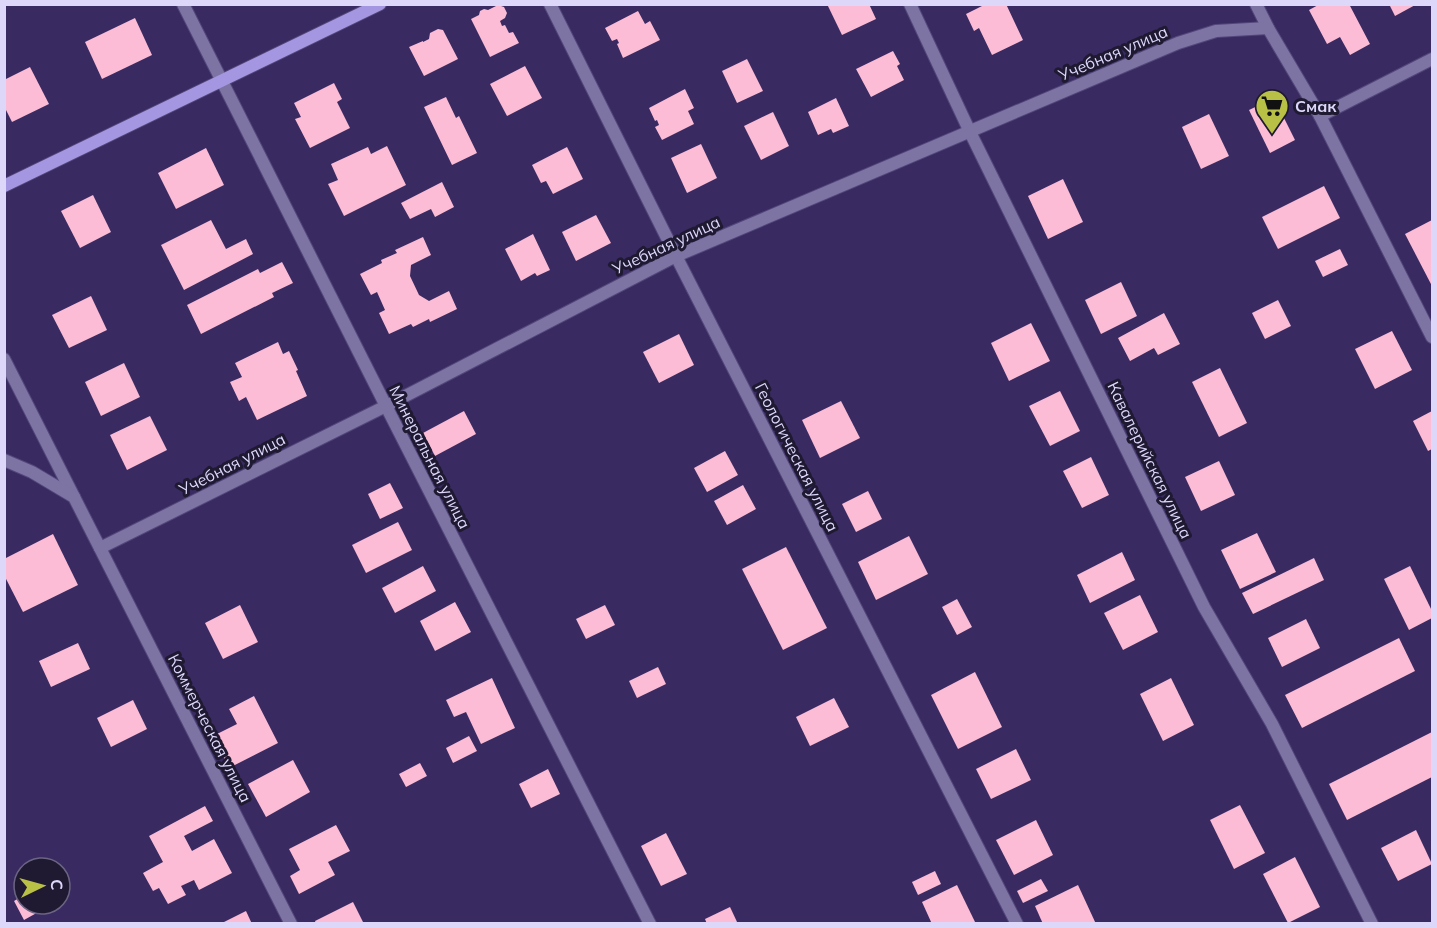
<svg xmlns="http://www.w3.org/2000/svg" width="1437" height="928" viewBox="0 0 1437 928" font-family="Mulish,sans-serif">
<rect width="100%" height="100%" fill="#392b62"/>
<g fill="#fcbcd6">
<polygon points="827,4 869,4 876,19 842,35"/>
<polygon points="986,4 1006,4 1023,40 992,55 979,28 974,31 966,14"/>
<polygon points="1320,4 1349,4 1370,44 1350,55 1340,37 1327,44 1309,10"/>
<polygon points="1389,4 1417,4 1395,16"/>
<polygon points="498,5 504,7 507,13 505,18 500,21 502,26 505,25 509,33 513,32 519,43 490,57 471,19 479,15 480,11 484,9 488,10"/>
<polygon points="638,11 645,24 650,21 660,40 623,58 617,44 619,43 617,39 612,41 605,28"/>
<polygon points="135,18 152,55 102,79 85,42"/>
<polygon points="438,29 443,30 458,59 424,76 409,47 423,41 423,42 429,39 430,33"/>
<polygon points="893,51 900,64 897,66 904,80 871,97 856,69"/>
<polygon points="747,59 763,91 737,103 722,71"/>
<polygon points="525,66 542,98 507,116 490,84"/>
<polygon points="30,67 49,104 12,122 4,106 4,80"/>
<polygon points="334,83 342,99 337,102 350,128 310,148 295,119 301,117 294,103"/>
<polygon points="685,89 694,108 688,111 694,124 662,140 655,127 659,125 657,120 655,121 649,108"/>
<polygon points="446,97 456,118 459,116 477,153 452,165 424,107"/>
<polygon points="836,98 849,126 833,133 831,129 818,135 808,112"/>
<polygon points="1274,98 1295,140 1270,153 1249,110"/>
<polygon points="773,112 789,146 761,160 744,126"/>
<polygon points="1209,114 1229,156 1201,169 1182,127"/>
<polygon points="701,144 717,178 687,193 671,158"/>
<polygon points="387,146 406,185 344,216 328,184 338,180 331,164 368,147 371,154"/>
<polygon points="567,147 583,179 553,194 546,181 541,183 532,165"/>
<polygon points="206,148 224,185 176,209 158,173"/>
<polygon points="1063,179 1083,222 1048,239 1028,196"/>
<polygon points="442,182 454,207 435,217 431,209 410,219 401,203"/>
<polygon points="1324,186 1340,218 1278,249 1262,217"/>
<polygon points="93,195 111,232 80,248 61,211"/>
<polygon points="596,215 611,243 576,261 562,232"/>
<polygon points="211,220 226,249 246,239 253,254 184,290 161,245"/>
<polygon points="1432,220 1432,286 1405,234"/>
<polygon points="533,234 550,270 537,276 535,273 521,281 505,249"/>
<polygon points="423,237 431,255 411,265 410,276 419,295 429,301 449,291 457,309 430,322 429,319 413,327 411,324 389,334 379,313 385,310 377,292 371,295 360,274 382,263 381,260 397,253 395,250"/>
<polygon points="1340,249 1348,265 1323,277 1315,261"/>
<polygon points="282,262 293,283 272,293 274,297 201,334 187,305 258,269 260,273"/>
<polygon points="1121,282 1137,316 1101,334 1085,300"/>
<polygon points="91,296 107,330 69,348 52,315"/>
<polygon points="1278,300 1291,326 1265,339 1252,313"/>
<polygon points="1164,313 1180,344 1158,355 1154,348 1130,361 1118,338"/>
<polygon points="1031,323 1050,361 1009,381 991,343"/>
<polygon points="1392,331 1412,370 1375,389 1355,349"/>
<polygon points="679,334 694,365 659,383 643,352"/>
<polygon points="278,342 283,354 289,351 298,370 296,371 307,396 257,420 246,397 239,401 230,382 242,377 235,363"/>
<polygon points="124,363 140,397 101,416 85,382"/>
<polygon points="1220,368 1247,423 1219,437 1192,382"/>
<polygon points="1060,391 1080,431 1050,446 1029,406"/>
<polygon points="841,401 860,438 820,458 802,420"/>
<polygon points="464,411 476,434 435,456 423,433"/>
<polygon points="1432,411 1432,449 1428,451 1413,421"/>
<polygon points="150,416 167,450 127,470 110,435"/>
<polygon points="725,451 738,475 707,492 694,468"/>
<polygon points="1091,457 1109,495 1082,508 1063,471"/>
<polygon points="1219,461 1235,495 1201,511 1185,477"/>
<polygon points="390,483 403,508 380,519 368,494"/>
<polygon points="743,485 756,509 727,525 714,501"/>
<polygon points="868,491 882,519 856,532 842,504"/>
<polygon points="398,522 412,550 366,573 352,545"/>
<polygon points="1257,533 1276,572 1240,589 1221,550"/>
<polygon points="53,534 78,585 23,612 4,575 4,559"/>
<polygon points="909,536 928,574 876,600 858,562"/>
<polygon points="786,547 827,628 783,650 742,569"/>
<polygon points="1122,552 1135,580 1090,603 1077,575"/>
<polygon points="1314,558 1324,580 1253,614 1242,593"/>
<polygon points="423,566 436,591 395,613 382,588"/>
<polygon points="1410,566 1432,611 1432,618 1409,630 1384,579"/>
<polygon points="1140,595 1158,632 1123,650 1104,613"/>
<polygon points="957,599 972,627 957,635 942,607"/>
<polygon points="455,602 471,632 435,651 420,621"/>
<polygon points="240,605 258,642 223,659 205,623"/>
<polygon points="605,605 615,625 586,639 576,619"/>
<polygon points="1306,619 1320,648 1282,667 1268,638"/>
<polygon points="1399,638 1415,671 1302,728 1285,695"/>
<polygon points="78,643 90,669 51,687 39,661"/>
<polygon points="658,667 666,684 637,698 629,681"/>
<polygon points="975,672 1002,727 958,749 931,695"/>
<polygon points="492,678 515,728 481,744 466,712 454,717 446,700"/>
<polygon points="1171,678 1194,725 1163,741 1140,694"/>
<polygon points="254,696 278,743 229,768 213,736 237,724 229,709"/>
<polygon points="834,698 849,727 810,746 796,717"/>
<polygon points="133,700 147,729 111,747 97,718"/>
<polygon points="1432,732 1432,777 1347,820 1329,784"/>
<polygon points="469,736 477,751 453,763 446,748"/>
<polygon points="1016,749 1031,780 991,799 976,769"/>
<polygon points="293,760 310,792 266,817 248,784"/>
<polygon points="420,763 427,776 406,787 399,774"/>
<polygon points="548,769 560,794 531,808 519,784"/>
<polygon points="1240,805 1265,853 1234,869 1210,820"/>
<polygon points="205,806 213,821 184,836 192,851 214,839 232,873 199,890 194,880 181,886 186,895 168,904 159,888 153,891 143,873 163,862 149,836"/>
<polygon points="1036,820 1053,855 1014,875 996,840"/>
<polygon points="336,825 350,851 328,862 335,875 299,894 290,876 300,870 289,849"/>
<polygon points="1416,830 1432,864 1398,881 1381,848"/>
<polygon points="666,833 687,874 661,886 641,846"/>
<polygon points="1295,857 1320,907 1288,923 1263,874"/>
<polygon points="935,871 941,884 918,895 912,882"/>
<polygon points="1041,879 1048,891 1023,903 1017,891"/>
<polygon points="957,885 976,924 932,924 922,902"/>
<polygon points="1078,885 1096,924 1043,924 1035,906"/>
<polygon points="24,895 24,904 39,904 42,910 24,920 14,901"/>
<polygon points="353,902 364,924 316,924 315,921"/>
<polygon points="730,907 738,924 707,924 705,919"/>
<polygon points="246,911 252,924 220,924"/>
</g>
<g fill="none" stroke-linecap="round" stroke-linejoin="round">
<g stroke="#53477a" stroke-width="14">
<g id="street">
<polyline points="183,4 386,406 650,924"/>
<polyline points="550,4 676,256 1017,924"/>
<polyline points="910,4 970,132 1204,607 1272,724 1372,924"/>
<polyline points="1256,4 1268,28 1320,116 1432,337"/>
<polyline points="1320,116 1432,59"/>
<polyline points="4,359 74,497"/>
<polyline points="4,460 32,472 74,497 291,924"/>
<polyline points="100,548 386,406 676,256 1178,43 1216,31 1268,28"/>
</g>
</g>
<g stroke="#53477a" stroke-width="14">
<polyline id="secondary" points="4,186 380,4"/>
</g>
<use href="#street" stroke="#7d74a4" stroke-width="12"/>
<use href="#secondary" stroke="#a596e2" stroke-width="12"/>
</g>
<defs>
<g id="supermarket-pin" transform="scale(1.725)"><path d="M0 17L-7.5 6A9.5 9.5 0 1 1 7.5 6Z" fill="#b9c046" stroke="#1f1932"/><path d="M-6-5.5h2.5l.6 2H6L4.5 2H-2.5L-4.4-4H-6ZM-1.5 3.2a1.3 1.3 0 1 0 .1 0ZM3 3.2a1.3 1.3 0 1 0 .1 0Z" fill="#111"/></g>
</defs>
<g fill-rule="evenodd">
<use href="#supermarket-pin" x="1272" y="106"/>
</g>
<g text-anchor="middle" stroke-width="6" stroke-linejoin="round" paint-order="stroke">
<g font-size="16" fill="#ddd8fa" stroke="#1f1932">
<text transform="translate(1113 53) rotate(-23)" y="6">Учебная улица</text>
<text transform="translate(666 245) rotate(-25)" y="6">Учебная улица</text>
<text transform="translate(430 457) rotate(63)" y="6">Минеральная улица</text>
<text transform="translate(797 457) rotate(63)" y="6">Геологическая улица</text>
<text transform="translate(1150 460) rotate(64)" y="6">Кавалерийская улица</text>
<text transform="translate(232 464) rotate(-27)" y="6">Учебная улица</text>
<text transform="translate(210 728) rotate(63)" y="6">Коммерческая улица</text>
</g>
<g font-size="16" font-weight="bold" fill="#ddd8fa" stroke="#1f1932" text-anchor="start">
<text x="1295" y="112">Смак</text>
</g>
</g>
<rect width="1437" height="928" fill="none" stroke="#ddd8fa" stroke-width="12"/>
<g transform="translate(42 886) rotate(85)"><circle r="28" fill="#1f1932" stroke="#6b6582" stroke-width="1.5"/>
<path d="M0-4.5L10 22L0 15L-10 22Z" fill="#b9c046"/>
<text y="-9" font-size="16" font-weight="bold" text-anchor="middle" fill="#ddd8fa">С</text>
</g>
</svg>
